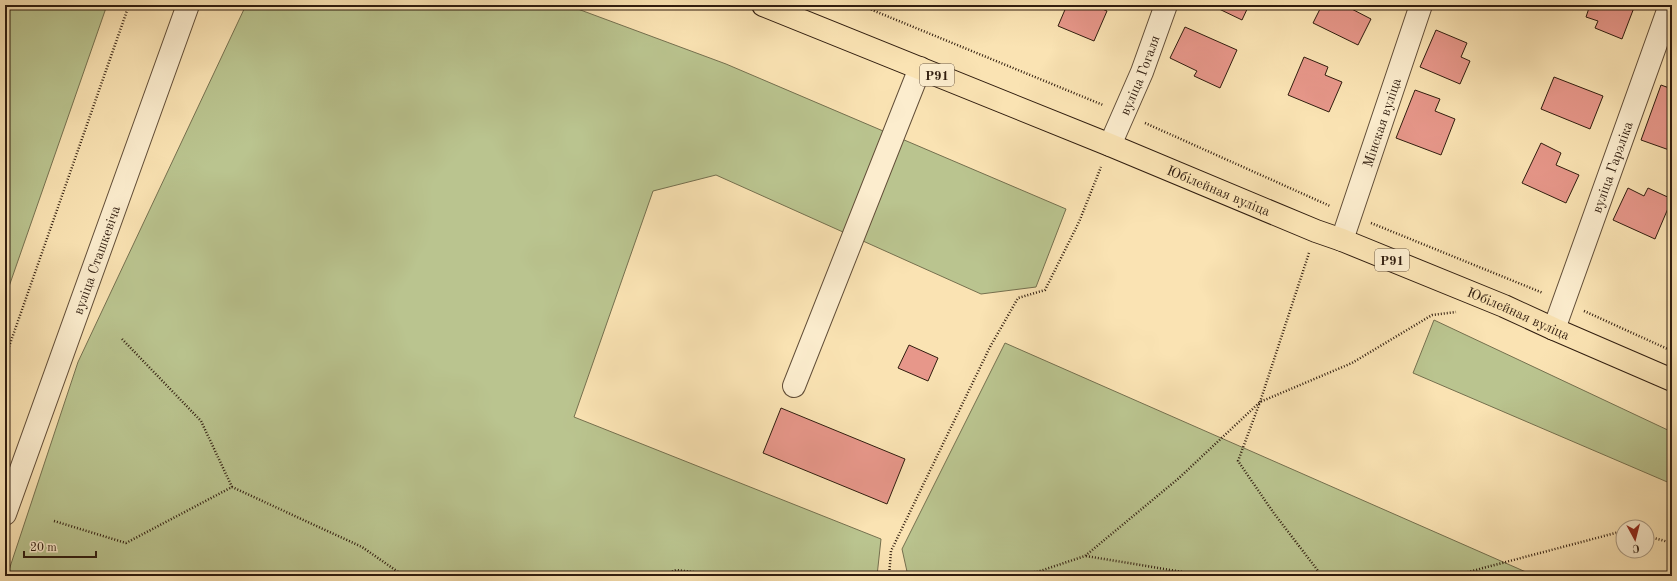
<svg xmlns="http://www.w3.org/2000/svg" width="1677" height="581" viewBox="0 0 1677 581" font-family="'Old Standard TT',serif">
<rect width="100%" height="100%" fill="#fae3b3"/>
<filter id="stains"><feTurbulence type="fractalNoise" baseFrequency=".005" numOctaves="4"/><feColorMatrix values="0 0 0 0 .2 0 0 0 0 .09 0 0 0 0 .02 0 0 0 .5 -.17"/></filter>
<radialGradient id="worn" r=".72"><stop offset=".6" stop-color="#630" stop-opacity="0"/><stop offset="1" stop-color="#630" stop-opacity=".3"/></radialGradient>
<g fill="#bac48f" stroke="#75704f">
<polygon points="5,5 107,5 5,298"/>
<polygon points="246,5 567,5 726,64 1066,209 1036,287 981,294 716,175 653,191 574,417 881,539 877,576 7,576 78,362"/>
<polygon points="1434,320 1672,432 1672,484 1413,373"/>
<polygon points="1005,343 1535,576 908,576 902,549"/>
</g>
<g fill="#e7978a" stroke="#301d0f">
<polygon points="1067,5 1093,5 1107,11 1094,41 1058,26"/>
<polygon points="1218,5 1249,5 1242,20 1217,8"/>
<polygon points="1322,5 1344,5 1371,19 1358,45 1313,23"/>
<polygon points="1590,5 1635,5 1622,39 1595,28 1598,21 1586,17"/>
<polygon points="1185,27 1237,50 1220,88 1194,76 1197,71 1170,58"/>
<polygon points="1436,30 1467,43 1461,57 1470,61 1460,84 1420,67"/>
<polygon points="1304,57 1328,67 1325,75 1342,82 1329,112 1288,95"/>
<polygon points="1554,77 1603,96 1590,129 1541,109"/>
<polygon points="1661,85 1672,89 1672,151 1641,140"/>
<polygon points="1415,90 1440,99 1435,111 1455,119 1441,155 1396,138"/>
<polygon points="1541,143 1561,153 1556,165 1579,175 1566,203 1522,183"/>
<polygon points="1628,188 1644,196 1648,188 1672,199 1655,239 1613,220"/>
<polygon points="909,345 938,358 928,381 898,368"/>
<polygon points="781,408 905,459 887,504 763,453"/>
</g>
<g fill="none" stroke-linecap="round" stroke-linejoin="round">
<g stroke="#624e38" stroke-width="24">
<g id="minor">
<path id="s1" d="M1110,145L1142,72L1166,5"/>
<path id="s2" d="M1342,240L1421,5"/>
<path id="s3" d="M1554,329L1670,5"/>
<polyline points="794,386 920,68"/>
<path id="s4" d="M5,514L188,5"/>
</g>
</g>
<g stroke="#301d0f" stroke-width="24">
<g id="major">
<path id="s5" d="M763,5L1110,145L1316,231L1342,240L1504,306L1554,329L1672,380"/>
</g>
</g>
<g stroke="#301d0f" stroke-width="2.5" stroke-dasharray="1 2" stroke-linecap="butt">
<polyline points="860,5 1103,105"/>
<polyline points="1145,123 1330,206"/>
<polyline points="1371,223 1543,293"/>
<polyline points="1309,253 1260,402 1238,461 1273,512 1322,576"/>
<polyline points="1584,311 1672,351"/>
<polyline points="122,339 201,421 232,487"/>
<polyline points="5,358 129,5"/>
<polyline points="54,521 126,543 232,487 362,547 404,576"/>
<polyline points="1647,536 1672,543"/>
<polyline points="1086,556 1207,576"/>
<polyline points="661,576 676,570 728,576"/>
<polyline points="889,576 891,551 990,347 1018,298 1045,290 1079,222 1101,167"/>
<polyline points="962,576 1037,572 1085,556 1179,478 1260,402 1352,363 1432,315 1456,312"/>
<polyline points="1453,576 1623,531"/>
</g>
<use href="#minor" stroke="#fcedce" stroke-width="22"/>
<use href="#major" stroke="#fae3b3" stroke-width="22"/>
</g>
<g text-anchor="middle" stroke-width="3" stroke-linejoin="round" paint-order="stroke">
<g fill="#fcedce" stroke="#6d5b48" stroke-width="1">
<rect x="920" y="64" width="34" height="22" rx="3"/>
<rect x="1375" y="249" width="34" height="22" rx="3"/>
</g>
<g font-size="13" font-weight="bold" fill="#301d0f">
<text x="937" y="80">Р91</text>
<text x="1392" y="265">Р91</text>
</g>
<g font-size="14" fill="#301d0f" stroke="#fcedce">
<text dy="5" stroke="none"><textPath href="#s1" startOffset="76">вуліца Гогаля</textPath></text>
<text dy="5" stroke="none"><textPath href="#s2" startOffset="124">Мінская вуліца</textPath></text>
<text dy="5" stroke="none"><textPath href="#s3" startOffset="172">вуліца Гарэліка</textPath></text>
<text dy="5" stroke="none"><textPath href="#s5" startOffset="492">Юбілейная вуліца</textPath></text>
<text dy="5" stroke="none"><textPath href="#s4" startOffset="270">вуліца Сташкевіча</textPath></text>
<text dy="5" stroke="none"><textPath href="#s5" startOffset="816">Юбілейная вуліца</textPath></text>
</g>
</g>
<rect width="1677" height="581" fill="none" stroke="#fae3b3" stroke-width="20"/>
<rect x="6" y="6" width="1665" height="569" fill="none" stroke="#301d0f" stroke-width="2"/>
<rect x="10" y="10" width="1657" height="561" fill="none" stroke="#301d0f"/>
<g transform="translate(1635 539) rotate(173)"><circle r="19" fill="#fcedce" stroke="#aa9a82"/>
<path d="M0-3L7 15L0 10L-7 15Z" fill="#8f2418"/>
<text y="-6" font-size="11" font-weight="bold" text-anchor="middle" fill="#301d0f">С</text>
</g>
<path d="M24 551v6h72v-6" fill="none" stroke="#301d0f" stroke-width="2"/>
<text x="30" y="551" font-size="12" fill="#301d0f" stroke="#fcedce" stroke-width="3" paint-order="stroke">20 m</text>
<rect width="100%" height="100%" filter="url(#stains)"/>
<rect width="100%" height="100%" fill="url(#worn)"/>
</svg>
